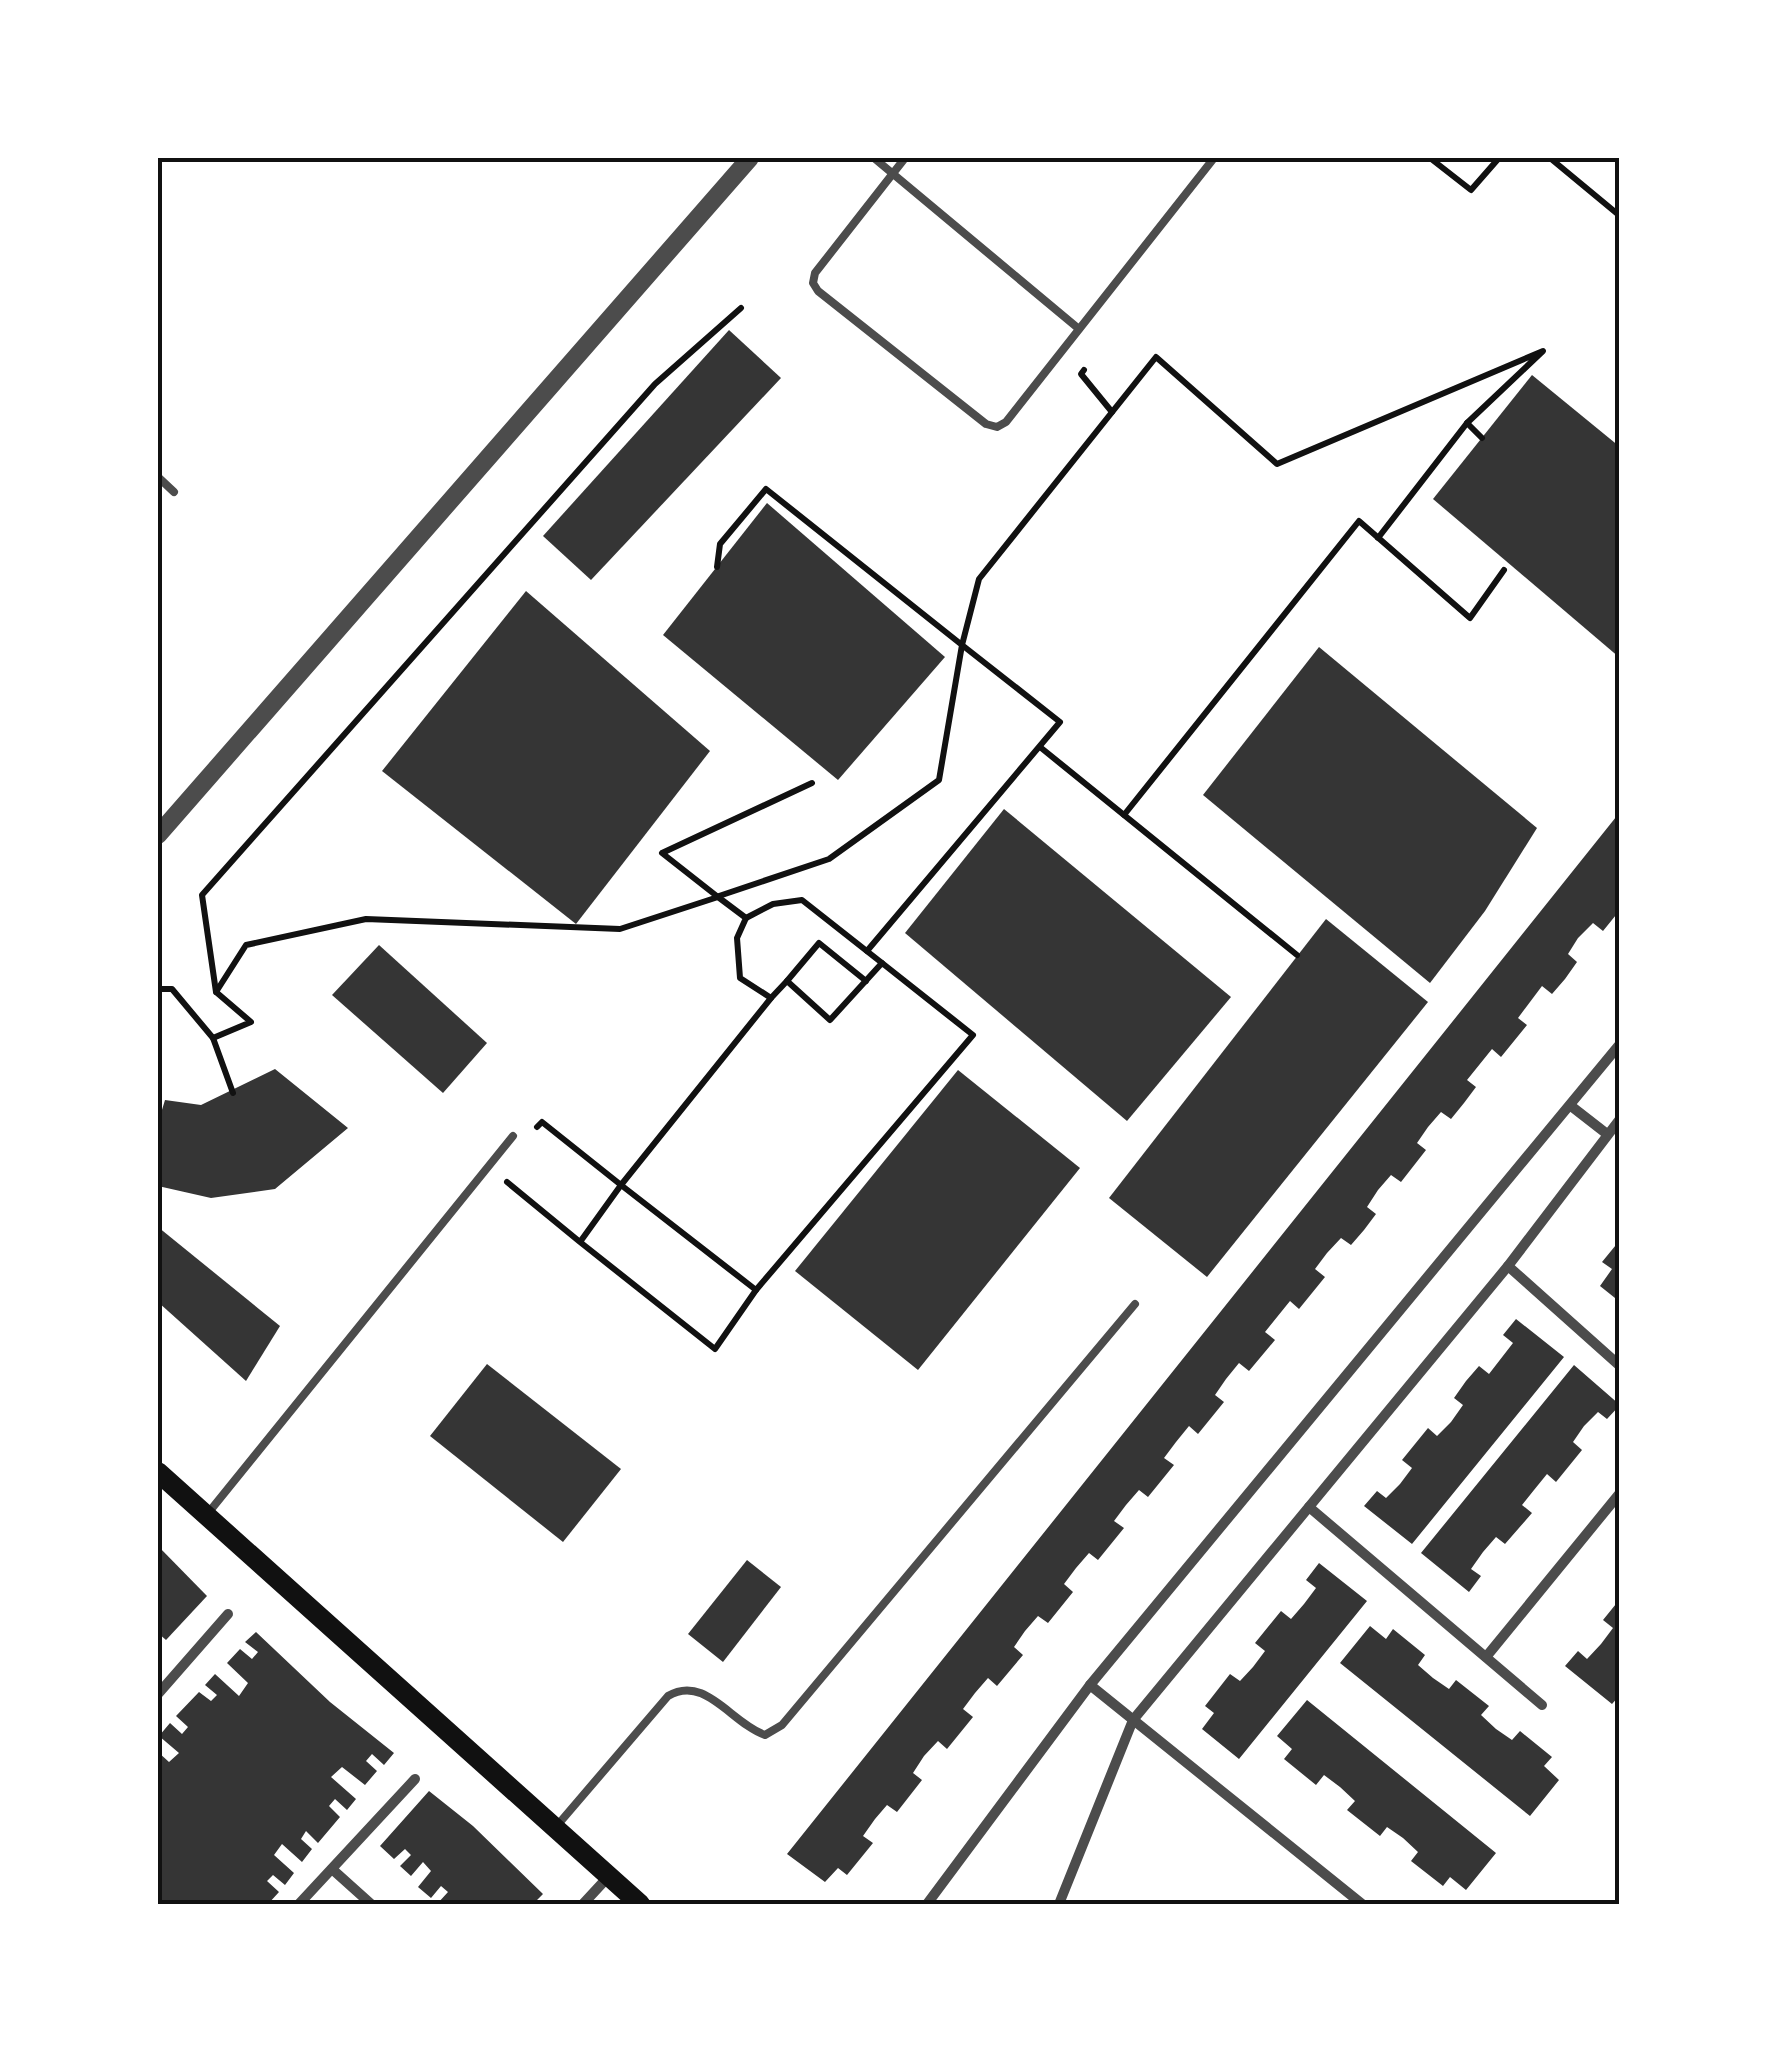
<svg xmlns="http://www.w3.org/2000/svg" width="1777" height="2062" viewBox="0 0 1777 2062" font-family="'Source Serif 4',serif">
<rect width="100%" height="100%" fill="#fff"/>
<g fill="#353535">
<polygon points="729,330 781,378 591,580 543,536"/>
<polygon points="1532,375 1620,447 1620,658 1433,499"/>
<polygon points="767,503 945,657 838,780 663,635"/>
<polygon points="526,591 710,751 576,924 382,771"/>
<polygon points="1319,647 1537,828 1485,911 1430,983 1203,795"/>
<polygon points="1004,809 1231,997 1127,1121 905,933"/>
<polygon points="1620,812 1620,910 1603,931 1593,923 1578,938 1568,954 1577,962 1565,979 1552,994 1542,986 1518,1018 1527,1025 1501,1057 1492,1049 1467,1080 1476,1087 1464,1103 1451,1119 1441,1112 1428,1127 1417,1143 1426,1150 1401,1182 1391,1175 1378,1190 1367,1207 1376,1214 1364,1230 1351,1245 1341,1238 1327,1253 1315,1269 1325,1277 1299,1309 1290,1301 1265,1332 1275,1340 1249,1371 1239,1363 1226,1379 1215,1395 1224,1402 1198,1434 1189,1426 1176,1442 1164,1458 1174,1465 1148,1497 1139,1490 1126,1505 1114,1521 1124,1528 1098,1560 1089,1553 1076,1568 1064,1584 1073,1592 1048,1623 1038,1616 1025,1631 1014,1647 1023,1655 997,1686 988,1678 975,1693 963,1709 973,1717 947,1749 938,1741 924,1756 913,1773 922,1780 897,1812 887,1805 875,1819 863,1836 873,1843 847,1875 838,1868 825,1882 787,1854"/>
<polygon points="1326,919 1428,1002 1207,1277 1109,1198"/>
<polygon points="379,945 487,1043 443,1093 332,995"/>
<polygon points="275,1069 348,1128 275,1189 211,1198 158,1186 158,1123 165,1100 201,1105"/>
<polygon points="958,1070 1080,1168 918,1370 795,1271"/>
<polygon points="158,1227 280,1326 246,1381 158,1302"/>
<polygon points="1620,1240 1620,1302 1600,1286 1612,1269 1602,1262"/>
<polygon points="1516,1319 1564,1357 1412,1544 1364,1506 1377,1491 1386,1498 1400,1484 1412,1468 1402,1460 1428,1428 1437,1436 1451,1422 1463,1405 1454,1398 1466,1381 1479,1366 1489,1374 1513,1343 1503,1335"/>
<polygon points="487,1364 621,1469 563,1542 430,1436"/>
<polygon points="1574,1365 1620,1405 1607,1419 1598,1412 1584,1426 1573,1442 1582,1450 1556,1482 1547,1474 1534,1490 1522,1505 1532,1513 1505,1544 1496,1537 1483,1552 1471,1569 1481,1576 1469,1592 1421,1553"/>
<polygon points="158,1546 207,1596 166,1640 158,1633"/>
<polygon points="747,1560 781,1587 723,1662 688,1634"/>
<polygon points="1319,1563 1367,1601 1239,1759 1202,1729 1214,1713 1205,1706 1230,1674 1240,1681 1253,1667 1265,1651 1255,1643 1281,1611 1291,1619 1304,1604 1316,1588 1306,1580"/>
<polygon points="1620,1599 1620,1695 1612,1704 1565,1666 1578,1651 1587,1659 1601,1644 1613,1628 1603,1620"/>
<polygon points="1370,1626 1386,1639 1393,1629 1425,1655 1418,1665 1433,1678 1449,1689 1456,1680 1489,1706 1481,1715 1496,1729 1512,1740 1520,1731 1552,1757 1544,1766 1559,1780 1530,1816 1340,1663"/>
<polygon points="256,1632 330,1702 394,1753 384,1765 372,1754 366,1761 377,1771 365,1785 342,1767 331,1777 356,1799 347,1810 335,1799 329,1806 340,1817 318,1843 306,1831 301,1839 312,1849 302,1862 282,1844 274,1855 294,1873 285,1885 273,1875 267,1881 279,1892 268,1904 158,1904 158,1752 169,1762 179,1753 159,1736 170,1723 182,1734 188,1727 176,1716 199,1692 211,1701 217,1695 205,1685 215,1674 239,1696 248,1683 227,1663 240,1649 252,1659 258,1652 245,1642"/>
<polygon points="1307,1700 1496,1853 1466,1890 1450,1877 1443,1886 1411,1861 1418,1852 1403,1838 1387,1827 1380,1836 1347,1810 1355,1801 1340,1787 1324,1775 1316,1785 1284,1759 1292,1749 1277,1736"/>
<polygon points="429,1791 473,1826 543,1894 533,1904 437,1904 448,1892 441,1886 431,1898 418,1887 431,1871 423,1862 411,1876 400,1866 411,1855 405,1849 394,1859 380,1846"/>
</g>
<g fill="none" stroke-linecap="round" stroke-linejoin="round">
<g stroke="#111" stroke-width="6">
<polyline points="1430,158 1471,190 1499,158"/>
<polyline points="1550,158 1620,216"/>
<polyline points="1084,370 1081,374 1112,412"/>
<polyline points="1378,538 1467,423 1482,438"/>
<polyline points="717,567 720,544 766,489 962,645 939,780 829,859 719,896"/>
<polyline points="1040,747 1297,955"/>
<polyline points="1124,815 1359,521 1470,618 1504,570"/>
<polyline points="746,918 773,904 802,900 882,963"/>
<polyline points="867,951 1060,722 962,645 979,579 1156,357 1277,464 1543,351 1467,423"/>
<polyline points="787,981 819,943 866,981"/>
<polyline points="158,989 172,989 213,1038 233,1093"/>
<polyline points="216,992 202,895 655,384 741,308"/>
<polyline points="213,1038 251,1022 216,992 246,945 366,919 620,929 718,897 662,853 812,783"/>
<polyline points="537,1127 542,1122 621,1185 771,998 740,978 737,938 746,918 718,897"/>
<polyline points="507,1182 580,1242 621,1185 756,1290 715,1349 580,1242"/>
<polyline points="756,1290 973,1035 882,963 830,1020 787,981 771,998"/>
</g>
<g stroke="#4c4c4c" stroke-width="8">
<polyline points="874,158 1079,329"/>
<polyline points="905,158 815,273 813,283 818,291 986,424 997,427 1006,422 1214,158"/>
<polyline points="158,477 174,492"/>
<polyline points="209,1512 513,1136"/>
<path d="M555,1828L668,1696C705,1674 731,1723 765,1735L782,1725L1135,1304"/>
</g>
<g stroke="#4c4c4c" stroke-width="10">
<polyline points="1571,1106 1607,1134"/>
<polyline points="1508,1266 1620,1366"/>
<polyline points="1309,1507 1542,1705"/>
<polyline points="1486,1657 1620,1493"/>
<polyline points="1090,1685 1362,1904"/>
<polyline points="158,1694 228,1614"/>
<polyline points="332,1869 371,1904"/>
<polyline points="299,1904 415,1779"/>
<polyline points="583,1904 608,1877"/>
<polyline points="927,1904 1090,1685 1620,1044"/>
<polyline points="1059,1904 1133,1720 1508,1266 1620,1119"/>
</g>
<polyline stroke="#4c4c4c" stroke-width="18" points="158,835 750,158"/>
<polyline stroke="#111" stroke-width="20" points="158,1472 640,1904"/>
</g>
<rect width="1777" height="2062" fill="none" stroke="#ffffff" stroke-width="320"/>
<rect x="160" y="160" width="1457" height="1742" fill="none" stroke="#111" stroke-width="4"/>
</svg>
